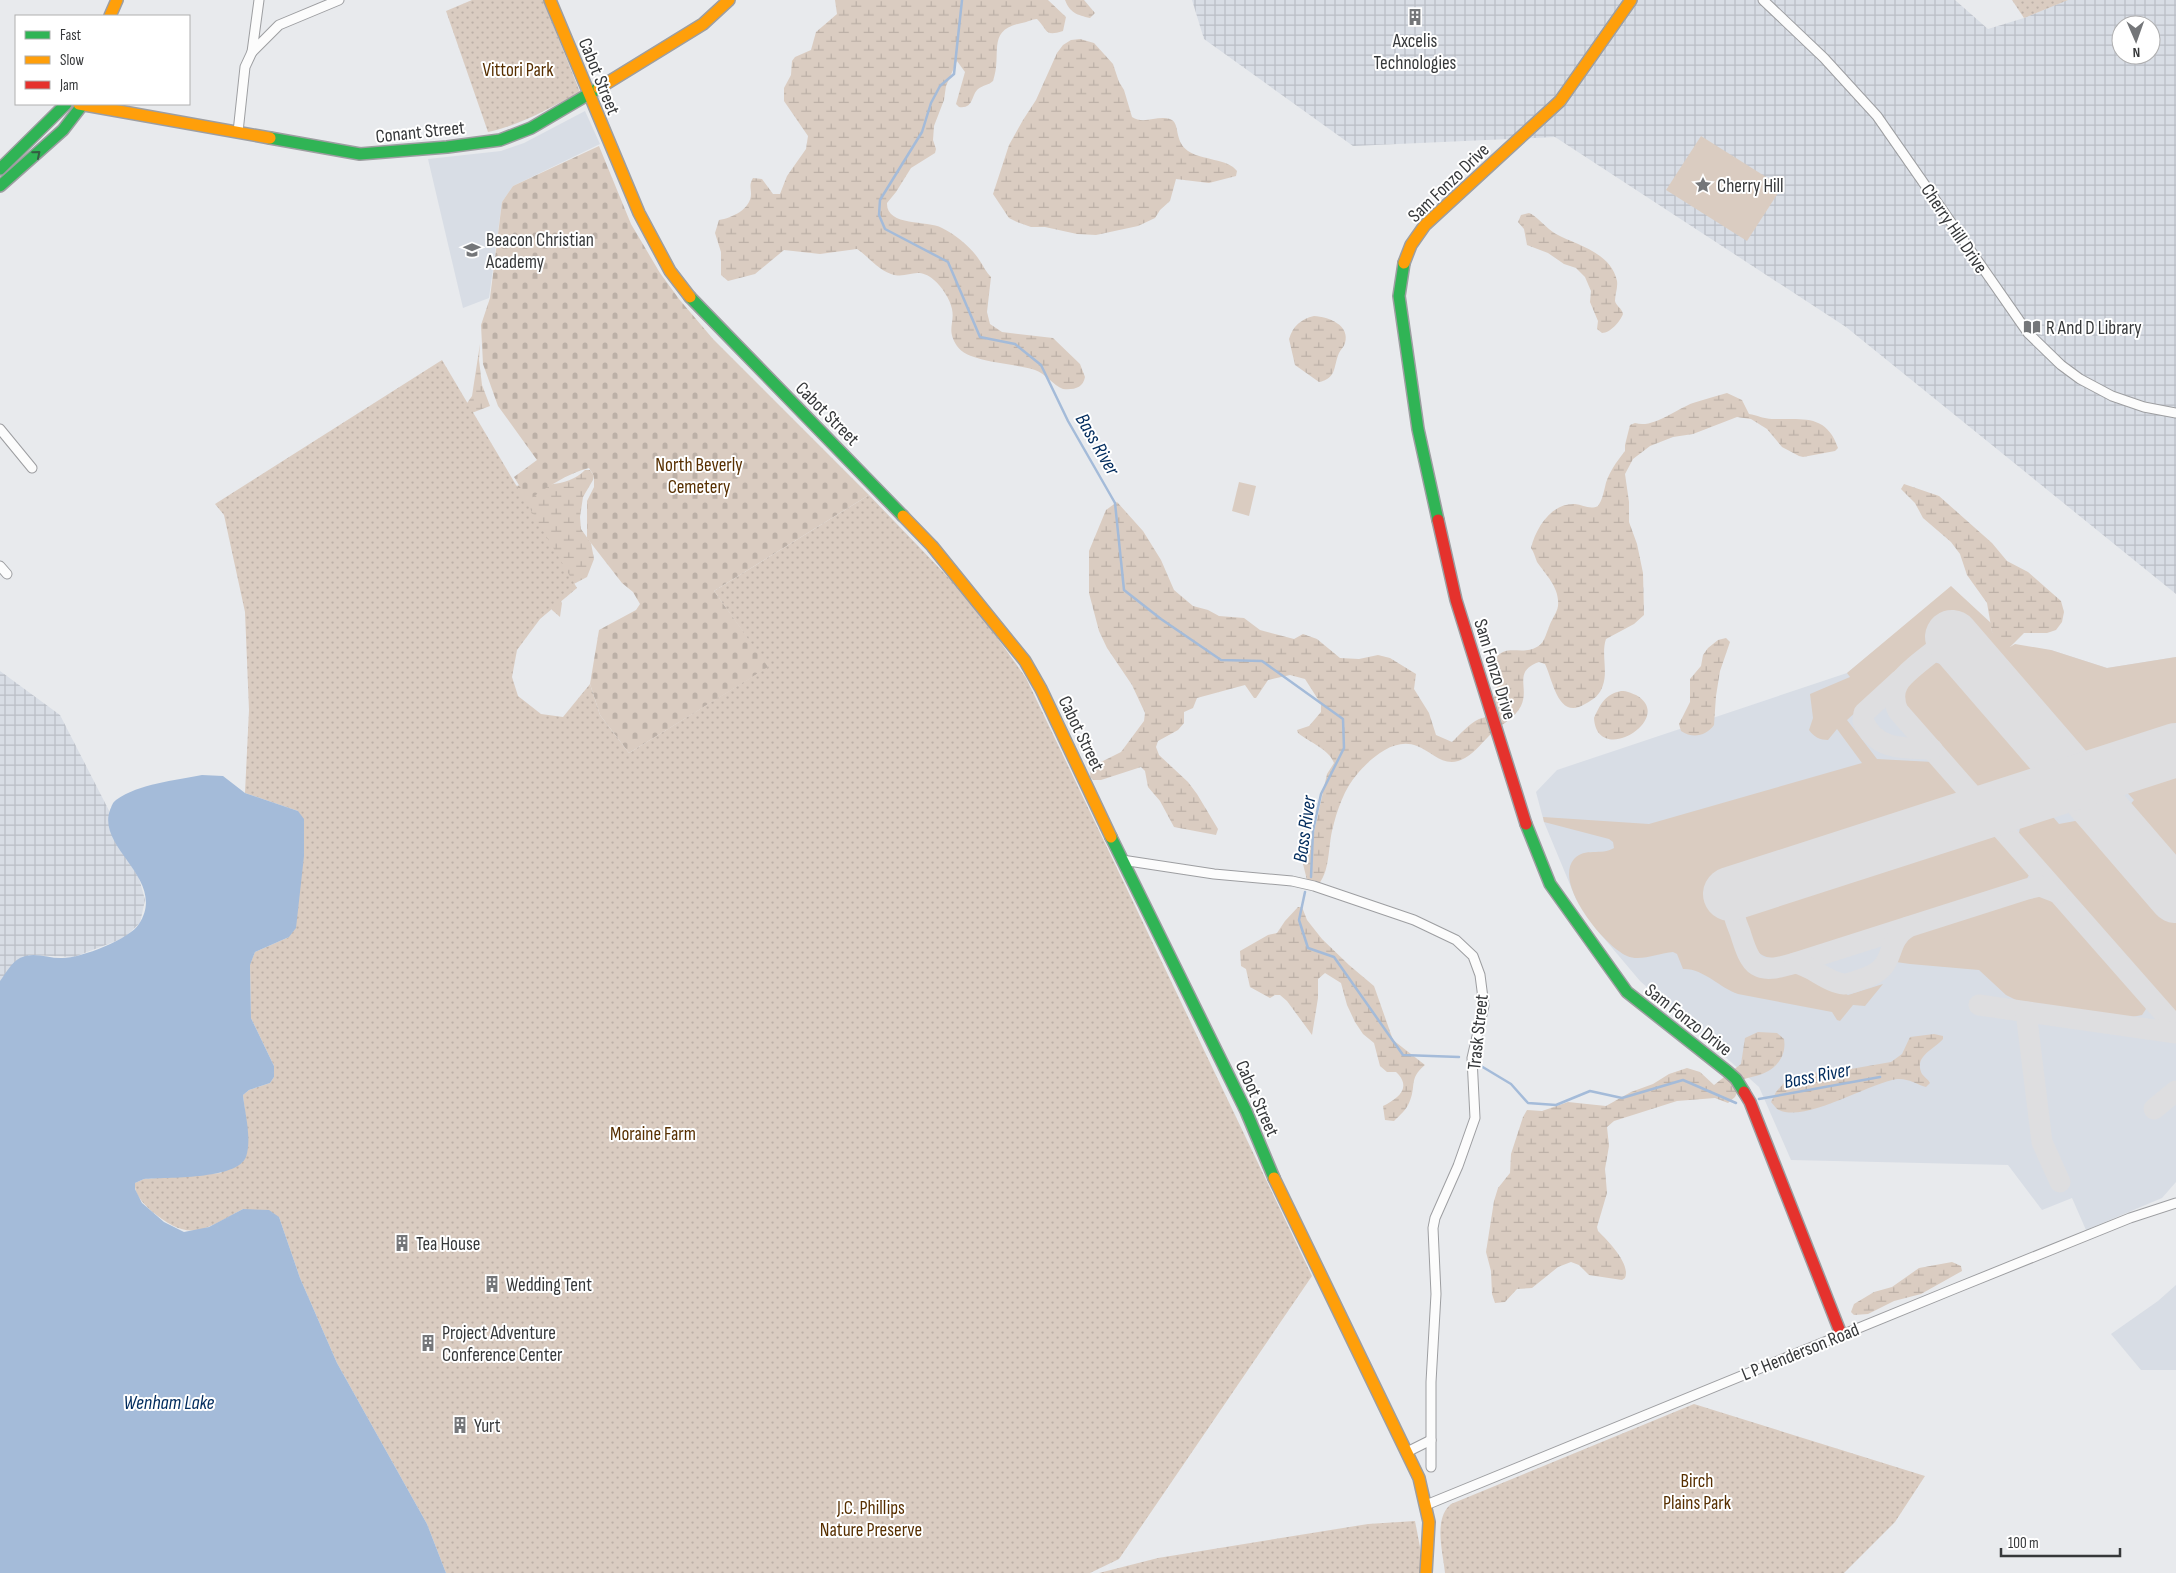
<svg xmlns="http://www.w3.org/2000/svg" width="2176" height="1573" viewBox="0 0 2176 1573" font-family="'Sofia Sans Condensed',sans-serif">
<defs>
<pattern id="industrial-grid" width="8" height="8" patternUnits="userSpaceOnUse" patternTransform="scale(1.25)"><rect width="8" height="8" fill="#d8dde5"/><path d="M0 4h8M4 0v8" fill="none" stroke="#babec5"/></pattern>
<pattern id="wetland-marsh" width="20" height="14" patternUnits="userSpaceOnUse" patternTransform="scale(1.25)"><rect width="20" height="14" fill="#daccc1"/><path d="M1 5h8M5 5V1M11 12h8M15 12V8" fill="none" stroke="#bcb0a7"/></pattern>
<pattern id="cemetery-stones" width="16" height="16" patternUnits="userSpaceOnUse" patternTransform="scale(1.25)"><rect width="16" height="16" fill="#daccc1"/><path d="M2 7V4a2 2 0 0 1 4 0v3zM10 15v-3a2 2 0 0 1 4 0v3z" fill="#bcb0a7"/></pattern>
<pattern id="park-dots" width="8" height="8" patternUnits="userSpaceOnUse" patternTransform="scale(1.25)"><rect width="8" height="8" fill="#daccc1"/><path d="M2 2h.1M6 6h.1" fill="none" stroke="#bcb0a7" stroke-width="1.8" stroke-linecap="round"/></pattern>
</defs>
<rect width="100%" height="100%" fill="#e8eaed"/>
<g fill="#d8dde5">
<polygon points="585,111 600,144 513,186 502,202 489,298 463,308 428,159 501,151 524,143"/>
<polygon points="1946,592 2021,656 2051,650 2107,668 2176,657 2176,1182 2162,1198 2086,1230 2072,1198 2042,1210 2008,1165 1791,1160 1759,1087 1640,981 1597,930 1576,899 1544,822 1536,792 1557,770 1847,673"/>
<polygon points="2176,1285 2176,1370 2141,1370 2111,1334 2158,1301"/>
</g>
<g fill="url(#industrial-grid)" fill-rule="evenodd">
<path d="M1192,0H1955L1988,29L2024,18L2067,0H2176V594L1846,327L1555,137L1353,146L1204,39ZM2121,25H2151V55H2121Z"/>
<polygon points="0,671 60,715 121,834 131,865 139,878 145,900 140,923 124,938 74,957 29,955 0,983"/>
</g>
<g fill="#daccc1">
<polygon points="1701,136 1782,187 1747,241 1666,190"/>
<polygon points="1239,482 1256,486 1249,516 1232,511"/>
<path d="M1951,586L1991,623L1992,632L2010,647L2015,644L2051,650L2107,668L2176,657V731L2095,757C2086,758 2081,757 2073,752L1957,620L1847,720L1877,759L1933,762L1956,786C1958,793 1956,798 1950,803L1717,877C1724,899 1737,966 1760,973C1774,978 1787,969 1801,970C1817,971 1835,987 1848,995L1883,984L1865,1006L1853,1005L1840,1021L1837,1020L1832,1012L1738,994C1720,988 1703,968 1683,969L1677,954L1673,952C1659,953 1640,962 1627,956C1604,946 1553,883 1574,859C1585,847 1601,856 1614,848L1613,842L1609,839L1544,822L1543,817L1649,824L1862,763L1837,729L1828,740C1820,740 1814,737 1809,730L1813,718L1810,694L1850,677L1847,673Z"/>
<path d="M1934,662L1950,667L2036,765L2038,770C2032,779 1992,794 1980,791C1976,790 1973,787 1970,784L1905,708C1898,692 1906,683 1917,673C1922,668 1927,663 1934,662Z"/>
<polygon points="2176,770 2176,868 2129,814 2129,806 2134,800 2122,787"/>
<path d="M2048,811L2059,824L2075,821L2086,822L2176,923V1017L2024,846L2019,833C2021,817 2034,815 2048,811Z"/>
<path d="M1990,831C2001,835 2028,864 2029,875L2025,882L1792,956C1783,957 1773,960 1764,956C1748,948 1734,914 1757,903L1954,840L1981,832Z"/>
<polygon points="2042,896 2051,899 2065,910 2143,1000 2146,1009 2142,1015 2132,1017 2018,1001 2006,995 1979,970 1910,964 1896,962 1892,960 1899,942 1907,934 2017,898"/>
</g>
<g fill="url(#wetland-marsh)">
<path d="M835,0H1048L1066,17L1063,31C1044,37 1048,30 1037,19C1032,19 1028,22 1022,23C985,30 1003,54 993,81C989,85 983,85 978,89C971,95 974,109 959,107L956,104L965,72L957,61L946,86L944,100L934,126L933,140L936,149L935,153L911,168L896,192L887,203C886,227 927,220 942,228C956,235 972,248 980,261C984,267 986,272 991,277L987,312L990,324L1002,332L1053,338L1080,364L1085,377C1083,388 1074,390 1063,389C1053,385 1046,374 1035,370C1015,363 968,363 957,346C946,329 955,324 952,309C950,299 942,287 934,280C916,265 908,280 891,274C877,269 869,257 857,249L820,254L784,250L755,274L728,281L721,275V252L715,233L719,220C732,218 751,209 751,194C751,188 749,184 753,178L762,179L773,194H780L787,176L806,149L808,136L784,101V88L791,75L792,61L795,57L811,50L816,32L837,14Z"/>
<path d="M1065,0H1084L1095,13L1090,18C1077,15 1070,13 1065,0Z"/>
<path d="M1080,39L1094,43L1113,64L1119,82L1124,90L1132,117C1144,125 1157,115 1170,119C1181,123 1173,140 1188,151C1201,160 1229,159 1237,171L1236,176L1209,183L1176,179L1170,201L1160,210L1155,218L1138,226L1096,235L1077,234L1045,227H1031L1017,222L1009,218L993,194L1009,145L1023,120L1036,100L1057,53L1063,45L1071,40Z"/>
<path d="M1529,213C1536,215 1547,229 1556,234C1576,245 1611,252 1617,281C1618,288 1615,294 1615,301C1616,306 1622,308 1623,314C1620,322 1610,333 1602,333L1597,329L1598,321L1590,302L1591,291L1585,277L1576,268L1564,264L1548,253L1527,245L1524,229L1518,222L1521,215Z"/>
<path d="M1314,316C1329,317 1350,325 1345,343C1344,347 1341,349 1339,353C1333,367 1337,378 1319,382L1295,365L1289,339C1293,326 1301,319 1314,316Z"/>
<polygon points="480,344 479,360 482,385 490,406 456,419 472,396"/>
<path d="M1727,393L1742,400L1749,414C1757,415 1764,419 1772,419C1802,420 1826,413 1838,448L1835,451L1803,457L1799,456L1782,447L1767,429L1751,419L1737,417L1693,434L1673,437L1650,446L1633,459L1625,474L1629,502V522L1637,544L1643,573L1644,615L1634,624L1606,639C1601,654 1608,670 1603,685C1600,695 1594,699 1585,704C1558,721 1553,680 1545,664L1539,662C1512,672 1530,687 1521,706C1514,719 1503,723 1493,732C1483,741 1477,751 1465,758C1445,770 1433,752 1417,746C1395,737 1372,757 1358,773C1344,789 1337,810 1332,831C1328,848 1330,873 1317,886L1308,884L1303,864L1312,841L1327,774L1334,763C1329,749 1309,742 1298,733L1297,730L1309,726L1321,712V704L1305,679L1290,675L1268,680L1256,698H1254L1245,685L1197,698L1193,708L1184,712V723L1178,730L1158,741L1156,747L1159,755L1188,782L1197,794L1218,829L1216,835L1174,827L1160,801L1148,787L1145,771L1141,767L1101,780H1093L1090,777L1091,767L1121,752L1144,721L1145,713L1132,685L1107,648L1099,631L1089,593V551L1106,510L1117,502L1143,531L1161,560L1174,590L1193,606L1208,610L1219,616L1244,618L1260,630L1294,639L1303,634L1317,639L1340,658L1359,659L1378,655L1390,658L1416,674L1414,689L1429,713L1436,735L1452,742C1460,734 1469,724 1479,719C1481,718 1484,718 1487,716C1491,706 1498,691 1497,680C1496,672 1490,666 1496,658C1504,646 1516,652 1528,650C1544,647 1544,639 1549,627C1551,620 1557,613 1558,606C1560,588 1546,575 1537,562C1535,557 1534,552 1531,548C1536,528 1551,503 1575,504C1583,505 1590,510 1598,506C1602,500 1603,495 1605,487C1607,475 1617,461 1625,451V445L1630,425L1635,423C1653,429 1676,409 1693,403C1704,400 1715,396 1727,393Z"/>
<path d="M585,470H590L594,476L593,480L583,497L580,517L581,529L591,543L594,559L587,577L570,586L560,599L562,603L560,617L552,610L544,597L512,486C535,484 567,489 585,470Z"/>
<polygon points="1904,484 1939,496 1992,543 2007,561 2028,572 2061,601 2064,612 2062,622 2056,630 2047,633 2024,633 2010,647 2001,645 1992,632 1987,603 1967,575 1960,554 1951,542 1923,518 1915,503 1901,489"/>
<path d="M1726,638L1730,642L1720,671L1716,696L1714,725C1706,736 1693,739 1681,731L1679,724L1690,702V679L1701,666L1703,655L1708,648L1718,640Z"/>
<path d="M1621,691C1628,691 1630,693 1636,695C1677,718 1597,768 1594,718C1600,705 1605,694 1621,691Z"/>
<path d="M1298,907H1302L1307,920L1322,939L1349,965L1374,986L1393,1040L1425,1065C1408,1079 1417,1086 1409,1103C1406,1110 1400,1115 1394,1121L1385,1120L1383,1106C1397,1099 1413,1088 1396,1072H1387L1380,1066L1374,1043L1363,1034L1355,1022L1347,1005L1341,983L1325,973L1318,979V998L1312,1035L1287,1001L1280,995H1275L1270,998L1250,987L1246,969L1241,966L1240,951L1268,935L1277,933L1285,921Z"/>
<path d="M1758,1032L1777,1033L1784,1039C1787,1057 1775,1070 1759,1075C1753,1077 1748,1077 1743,1080L1735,1097L1728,1103L1715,1098L1677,1101L1614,1121L1607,1127L1609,1146L1605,1169L1607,1193L1597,1227L1598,1231C1608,1241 1631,1264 1625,1278L1622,1280L1589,1275L1579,1265L1571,1262L1558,1267L1532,1288L1517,1289L1505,1302L1495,1303L1492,1294L1491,1271L1486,1252L1494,1201L1498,1188L1510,1173L1511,1154L1523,1117L1527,1110L1542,1111L1568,1102L1606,1106L1631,1092L1653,1084L1669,1074L1687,1068L1700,1072L1714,1085L1741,1064L1745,1038Z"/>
<path d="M1934,1034L1943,1036V1039C1935,1049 1913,1056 1922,1074C1924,1077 1928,1079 1930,1083L1926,1087C1916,1084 1908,1078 1897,1079C1869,1083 1806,1123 1779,1110C1776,1109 1774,1105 1771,1102L1776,1092L1788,1078L1811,1073L1839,1071L1891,1062L1902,1054L1910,1037Z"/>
<polygon points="1952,1262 1961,1266 1962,1271 1921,1294 1894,1301 1868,1314 1854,1315 1851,1312 1854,1304 1874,1292 1892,1287 1919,1268"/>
</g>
<path fill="url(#cemetery-stones)" d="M599,146L631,224L660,273L679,299L713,339L869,495L714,591L769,667L629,753L600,715L590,684L599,630L636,610L640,604L633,592L622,583L587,538V501L594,487V476L589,468C566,474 548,487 528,500L514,477L537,460L498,406L483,364L481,325L490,298L502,202L513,186Z"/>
<g fill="url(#park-dots)">
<path d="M472,0H543L580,92C550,108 521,125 488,132L446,11Z"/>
<polygon points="2012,0 2068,0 2024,18"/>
<path d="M442,360L577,588L540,619L517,650L512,677L518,696L541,714L563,717L590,684L600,715L629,753L768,667L714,591L869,495L971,601L1026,678L1312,1276L1119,1559L1090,1573H446L427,1524L337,1363L300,1278L279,1217L243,1209C201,1232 189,1243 149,1209C142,1202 134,1194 135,1183L144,1179L221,1173L248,1138L243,1095L249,1090L270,1083L274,1077V1066L251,1018L250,964L255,952L289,937L298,811L245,793L249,710L245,612L224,515L215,504Z"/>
<path d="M1694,1404L1925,1476L1895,1522L1844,1573H1445C1443,1552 1433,1519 1451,1504Z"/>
<polygon points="1415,1521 1420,1547 1422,1573 1099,1573 1158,1558 1368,1524"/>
</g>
<path fill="#a4bbd9" d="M202,775L223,776L245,793L298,811L304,819V856L296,928L289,937L255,952L250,965L251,1018L274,1066V1077L270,1083L249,1090L243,1095C245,1114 252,1139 246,1157C237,1180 166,1177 144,1179L135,1183V1189L142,1203L164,1222L184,1232L209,1227L243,1209L269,1210L279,1217L300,1278L337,1363L427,1524L446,1573H0V981C6,973 11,963 20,958C33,951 47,958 61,958C79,959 130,939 139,924C168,879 96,849 110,810C112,806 112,803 116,800C140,783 174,781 202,775Z"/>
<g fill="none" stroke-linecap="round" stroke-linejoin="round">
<g stroke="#a4bbd9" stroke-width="2.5">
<polyline points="962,0 954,74 940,86 931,103 922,132 880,200 879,215 885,229 948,262 980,337 1015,344 1041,365 1068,421 1115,503 1124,590 1161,619 1221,660 1262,661 1343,719 1344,748 1321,794 1313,831 1311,877"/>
<polyline points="1305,892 1299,920 1308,948 1334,957 1403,1055 1459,1057"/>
<polyline points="1481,1066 1511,1084 1528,1103 1556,1105 1590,1091 1622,1098 1683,1080 1736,1103"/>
<polyline points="1759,1099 1880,1077"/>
</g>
<g stroke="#dedee0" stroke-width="21">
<path d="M1952,637C1940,647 1904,672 1898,684C1893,693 1894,702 1898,711L2176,1027"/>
<path d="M1900,680L1864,713L1863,721C1877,751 1904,748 1932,749"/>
<path d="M2003,830C1999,818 2003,811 2012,803"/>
<path d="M1744,889L1734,902C1732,913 1736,922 1740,932C1751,968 1756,975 1795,963L2027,889L2040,886L2058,893"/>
<path d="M1795,963C1812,966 1828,983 1844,984C1850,984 1856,981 1862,979C1900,967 1882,944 1908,927"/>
<polyline points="1979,1005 2176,1033"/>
<polyline points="2026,1012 2042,1142 2060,1182"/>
<polyline points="2154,1109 2176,1091"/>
</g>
<g stroke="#dedee0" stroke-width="54">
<polyline points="1952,637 2176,896"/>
<polyline points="1730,894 2176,750"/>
</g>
<g stroke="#9d9ea1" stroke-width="11">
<g id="street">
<polyline points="259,0 252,52 279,25 339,0"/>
<polyline points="1763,0 1824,58 1877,116 2028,333 2061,365 2080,379 2112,396 2144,407 2176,413"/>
<polyline points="238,132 245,67 252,52"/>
<polyline points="0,429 32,468"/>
<polyline points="0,566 7,574"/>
<polyline points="1122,860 1214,874 1292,881 1314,886 1414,920 1456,940 1473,956 1480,975 1484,1006 1472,1058 1475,1118 1458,1166 1435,1218 1433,1228 1436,1294 1431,1382 1431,1467"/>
<polyline points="1407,1452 1431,1440"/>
<polyline points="1426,1505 1954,1289 2130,1218 2176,1203"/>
</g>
</g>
<g stroke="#9d9ea1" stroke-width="14">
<g id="fast">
<polyline points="270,138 360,154 447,147 500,140 531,128 599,88"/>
<polyline points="0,169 66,104"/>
<polyline points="0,186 63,130 83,104"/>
<polyline points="1404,263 1399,296 1418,429 1438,520"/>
<polyline points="690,297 903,516"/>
<polyline points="1526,824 1550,884 1627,992 1727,1071 1736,1079 1744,1092"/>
<polyline points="1111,837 1246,1111 1274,1178"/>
</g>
</g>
<g stroke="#9d9ea1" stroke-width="14">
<g id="slow">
<polyline points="550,0 639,213 670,271 690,297"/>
<polyline points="110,16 117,0"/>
<polyline points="599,88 703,24 729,0"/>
<polyline points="79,104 270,138"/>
<polyline points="1404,263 1411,245 1425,225 1560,101 1631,0"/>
<polyline points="903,516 932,546 1025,661 1041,689 1111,837"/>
<polyline points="1274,1178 1419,1478 1429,1522 1426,1573"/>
</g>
</g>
<g stroke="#9d9ea1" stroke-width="14">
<g id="jam">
<polyline points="1438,520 1456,600 1526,824"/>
<polyline points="1744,1092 1750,1102 1841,1334"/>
</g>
</g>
<use href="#street" stroke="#fcfcfc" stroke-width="9"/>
<use href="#fast" stroke="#30b455" stroke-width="11"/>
<use href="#slow" stroke="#ff9f0a" stroke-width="11"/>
<use href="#jam" stroke="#e5322d" stroke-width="11"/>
</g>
<defs><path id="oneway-chevron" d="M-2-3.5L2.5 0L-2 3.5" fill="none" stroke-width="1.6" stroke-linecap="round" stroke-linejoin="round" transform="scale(1.25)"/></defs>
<use stroke="#345d42" href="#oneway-chevron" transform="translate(37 154) rotate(-40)"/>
<defs>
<g id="building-bare" transform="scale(1.35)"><path d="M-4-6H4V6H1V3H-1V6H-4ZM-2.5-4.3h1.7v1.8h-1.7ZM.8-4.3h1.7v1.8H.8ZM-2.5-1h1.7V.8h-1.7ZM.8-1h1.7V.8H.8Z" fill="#747679" stroke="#fff" stroke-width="2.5" paint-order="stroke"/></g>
<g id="sight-bare" transform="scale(1.35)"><path d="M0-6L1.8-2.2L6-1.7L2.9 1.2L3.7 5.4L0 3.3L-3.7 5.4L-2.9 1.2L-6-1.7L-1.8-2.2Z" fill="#747679" stroke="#fff" stroke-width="2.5" paint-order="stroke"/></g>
<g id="school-bare" transform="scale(1.35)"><path d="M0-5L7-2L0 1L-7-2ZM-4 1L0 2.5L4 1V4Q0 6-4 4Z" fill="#747679" stroke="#fff" stroke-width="2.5" paint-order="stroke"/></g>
<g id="library-bare" transform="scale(1.35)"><path d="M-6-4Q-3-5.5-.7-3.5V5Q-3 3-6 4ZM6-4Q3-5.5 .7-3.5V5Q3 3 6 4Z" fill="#747679" stroke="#fff" stroke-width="2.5" paint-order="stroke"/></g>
</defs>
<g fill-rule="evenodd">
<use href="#building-bare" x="1415" y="17"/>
<use href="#sight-bare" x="1703" y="185"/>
<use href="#school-bare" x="472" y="250"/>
<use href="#library-bare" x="2032" y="327"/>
<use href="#building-bare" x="402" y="1243"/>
<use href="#building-bare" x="492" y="1284"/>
<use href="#building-bare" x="428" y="1343"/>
<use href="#building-bare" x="460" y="1425"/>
</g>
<g text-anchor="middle" stroke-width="4" stroke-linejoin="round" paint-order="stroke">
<g font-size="19" fill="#36383a" stroke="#fff" text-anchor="start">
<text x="1415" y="47" text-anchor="middle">Axcelis<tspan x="1415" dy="22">Technologies</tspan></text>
<text x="1717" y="192">Cherry Hill</text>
<text x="486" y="246">Beacon Christian<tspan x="486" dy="22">Academy</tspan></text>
<text x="2046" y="334">R And D Library</text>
<text x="416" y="1250">Tea House</text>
<text x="506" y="1291">Wedding Tent</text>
<text x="442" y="1339">Project Adventure<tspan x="442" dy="22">Conference Center</tspan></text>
<text x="474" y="1432">Yurt</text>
</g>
<g font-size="19" fill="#572f00" stroke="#fff">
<text x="518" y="76">Vittori Park</text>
<text x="699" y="471">North Beverly<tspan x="699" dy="22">Cemetery</tspan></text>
<text x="653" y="1140">Moraine Farm</text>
<text x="1697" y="1487">Birch<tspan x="1697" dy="22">Plains Park</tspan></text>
<text x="871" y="1514">J.C. Phillips<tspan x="871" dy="22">Nature Preserve</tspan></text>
</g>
<g font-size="19" fill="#36383a" stroke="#fff">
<text transform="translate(600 76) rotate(68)" y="7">Cabot Street</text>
<text transform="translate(420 131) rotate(-6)" y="7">Conant Street</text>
<text transform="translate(1448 182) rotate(-44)" y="7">Sam Fonzo Drive</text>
<text transform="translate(1955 228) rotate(56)" y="7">Cherry Hill Drive</text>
<text transform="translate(828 413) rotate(45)" y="7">Cabot Street</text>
<text transform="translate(1496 669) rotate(73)" y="7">Sam Fonzo Drive</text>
<text transform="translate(1082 733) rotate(64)" y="7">Cabot Street</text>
<text transform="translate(1689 1019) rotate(38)" y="7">Sam Fonzo Drive</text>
<text transform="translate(1477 1032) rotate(-84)" y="7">Trask Street</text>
<text transform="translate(1258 1098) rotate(66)" y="7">Cabot Street</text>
<text transform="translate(1800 1351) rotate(-22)" y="7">L P Henderson Road</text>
</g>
<g font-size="20" font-style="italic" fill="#002b5d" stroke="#fff">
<text transform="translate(1098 444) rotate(60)" y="7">Bass River</text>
<text transform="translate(1304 829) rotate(-82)" y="7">Bass River</text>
<text transform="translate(1817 1075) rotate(-11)" y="7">Bass River</text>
<text x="169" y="1409">Wenham Lake</text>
</g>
</g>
<rect x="15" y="15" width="175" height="90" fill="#ffffff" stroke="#afafb0"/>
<rect x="25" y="31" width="25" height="8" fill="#30b455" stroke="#afafb0"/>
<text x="60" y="40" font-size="15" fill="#36383a">Fast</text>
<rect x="25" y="56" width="25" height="8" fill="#ff9f0a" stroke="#afafb0"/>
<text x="60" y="65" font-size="15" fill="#36383a">Slow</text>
<rect x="25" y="81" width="25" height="8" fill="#e5322d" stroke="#afafb0"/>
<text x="60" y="90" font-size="15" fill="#36383a">Jam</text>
<g transform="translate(2136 40) rotate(178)"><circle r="24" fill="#ffffff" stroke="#afafb0"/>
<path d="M0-4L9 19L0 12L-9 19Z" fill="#747679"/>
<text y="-8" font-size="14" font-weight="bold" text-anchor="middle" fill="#36383a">N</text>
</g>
<path d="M2001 1548v8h119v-8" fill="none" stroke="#36383a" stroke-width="2.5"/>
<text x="2008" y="1548" font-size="15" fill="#36383a" stroke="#ffffff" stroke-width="4" paint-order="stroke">100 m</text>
</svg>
